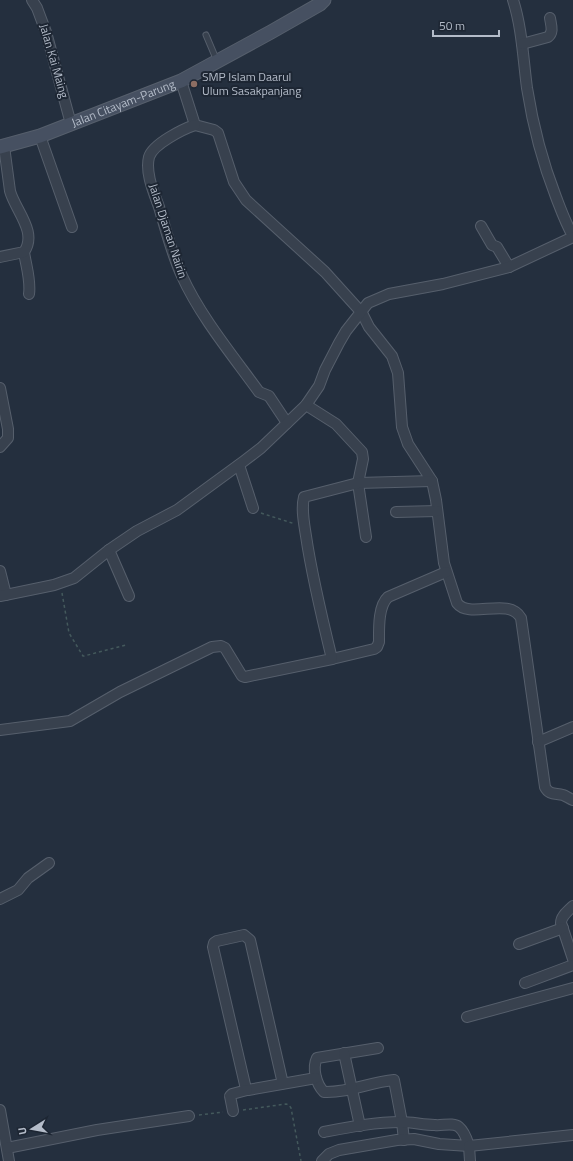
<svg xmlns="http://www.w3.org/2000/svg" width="573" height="1161" viewBox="0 0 573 1161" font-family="'Titillium Web',sans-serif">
<rect width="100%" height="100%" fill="#242f3e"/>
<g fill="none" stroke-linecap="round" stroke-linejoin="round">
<g stroke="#565f6c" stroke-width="7">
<polyline id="lane" points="206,35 217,61"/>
</g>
<g stroke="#565f6c" stroke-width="12">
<g id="street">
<polyline points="32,0 37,8 46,32 71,124"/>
<path d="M513,0C522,28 523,58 527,88C533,126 542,161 556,197C561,210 566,224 573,236"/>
<path d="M522,44L548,37C554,32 551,25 550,18"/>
<path d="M181,81L195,125L214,130L218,133L234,182L246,200L325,272L362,313L369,327L392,356L398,373L402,427L408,444L432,481L436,500L444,563L457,603C470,620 508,596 521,618L545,787C549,795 555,793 563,795C566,796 570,799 573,800"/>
<path d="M195,125C183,129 153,144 149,157C145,173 154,193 159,207C166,230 172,255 182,276C200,316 233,356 259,392L269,396L287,423"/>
<polyline points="40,136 72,227"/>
<polyline points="481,226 492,245 497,247 509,267"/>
<path d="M24,252C26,266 31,280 29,294"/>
<path d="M0,257L24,252C38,232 15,210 10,191L4,146"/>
<polyline points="0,388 8,429 8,438 0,447"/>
<polyline points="306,405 336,424 362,452 363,459 358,483 366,537"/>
<polyline points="239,465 253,508"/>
<polyline points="396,512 437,511"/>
<polyline points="109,550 129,596"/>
<polyline points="0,571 6,595"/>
<polyline points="0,596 54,585 74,578 109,550 137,531 177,510 244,461 261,448 306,405 319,386 325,370 339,343 346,331 368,303 389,294 443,284 509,267 573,237"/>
<path d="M332,659L374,649L377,647L379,642C379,629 378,606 388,597L446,572"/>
<path d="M0,730L70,721L120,692L212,647L221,646L225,648L242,676L245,677L332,659C322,618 312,577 306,536C304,523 301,509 304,497L358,483L432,481"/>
<polyline points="538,742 573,727"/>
<polyline points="0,899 18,890 28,878 49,863"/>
<path d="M573,906C568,911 561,916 561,923L573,959"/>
<polyline points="519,944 563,928"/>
<polyline points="525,983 573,965"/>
<polyline points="467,1017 573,988"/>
<path d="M378,1048L317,1058C312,1068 316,1084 324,1092C349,1093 370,1082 394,1080L402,1122L404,1140"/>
<polyline points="344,1053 360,1126"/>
<polyline points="283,1084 250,940 244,935 217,941 214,943 213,947 246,1089 248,1090 316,1078"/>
<polyline points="0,1110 9,1161"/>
<polyline points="233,1111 230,1096 232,1094 247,1090"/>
<polyline points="7,1148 97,1130 189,1116"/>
<path d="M322,1161L329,1154L339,1150L397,1140L414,1139L439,1144L469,1146C467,1140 465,1132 459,1127C453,1122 442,1126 435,1125C424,1125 412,1122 401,1122C375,1122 350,1127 324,1132"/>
<polyline points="470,1161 469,1146 573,1135"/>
</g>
</g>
<g stroke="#565f6c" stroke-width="15">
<g id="secondary">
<path id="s1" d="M0,147L40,136L181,81L271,32L320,4L324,0"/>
</g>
</g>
<g stroke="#44595c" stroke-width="1.5" stroke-dasharray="3 3" stroke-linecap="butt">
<polyline points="261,513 295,524"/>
<polyline points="62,593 69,633 83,656 84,656 126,645"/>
<polyline points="243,1110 286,1104 289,1105 291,1108 301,1161"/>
<polyline points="199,1115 223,1112"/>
</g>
<use href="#lane" stroke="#38414e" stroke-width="5"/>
<use href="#street" stroke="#38414e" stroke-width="10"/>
<use href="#secondary" stroke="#465061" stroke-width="13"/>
</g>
<circle fill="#8d6e63" stroke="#1d2633" stroke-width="1.5" cx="194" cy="84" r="4"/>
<g text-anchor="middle" stroke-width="4" stroke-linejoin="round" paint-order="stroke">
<g font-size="12" fill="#b4bcc9" stroke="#1d2633">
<text transform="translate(54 61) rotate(74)" y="4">Jalan Kai Maing</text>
<text dy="4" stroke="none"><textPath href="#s1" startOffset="131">Jalan Citayam-Parung</textPath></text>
<text transform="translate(168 231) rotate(72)" y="4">Jalan Djaman Nairin</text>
</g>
<g font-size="12" fill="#b4bcc9" stroke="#1d2633" text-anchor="start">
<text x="202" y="81">SMP Islam Daarul<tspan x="202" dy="14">Ulum Sasakpanjang</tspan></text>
</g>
</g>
<g transform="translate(32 1129) rotate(259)" stroke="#1d2633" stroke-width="3" paint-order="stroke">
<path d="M0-3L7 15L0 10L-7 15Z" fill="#b4bcc9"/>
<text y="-6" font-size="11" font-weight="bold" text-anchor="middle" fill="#b4bcc9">U</text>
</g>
<path d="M433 30v6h66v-6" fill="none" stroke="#b4bcc9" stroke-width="2"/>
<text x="439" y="30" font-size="12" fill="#b4bcc9" stroke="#1d2633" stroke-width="3" paint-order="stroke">50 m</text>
</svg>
